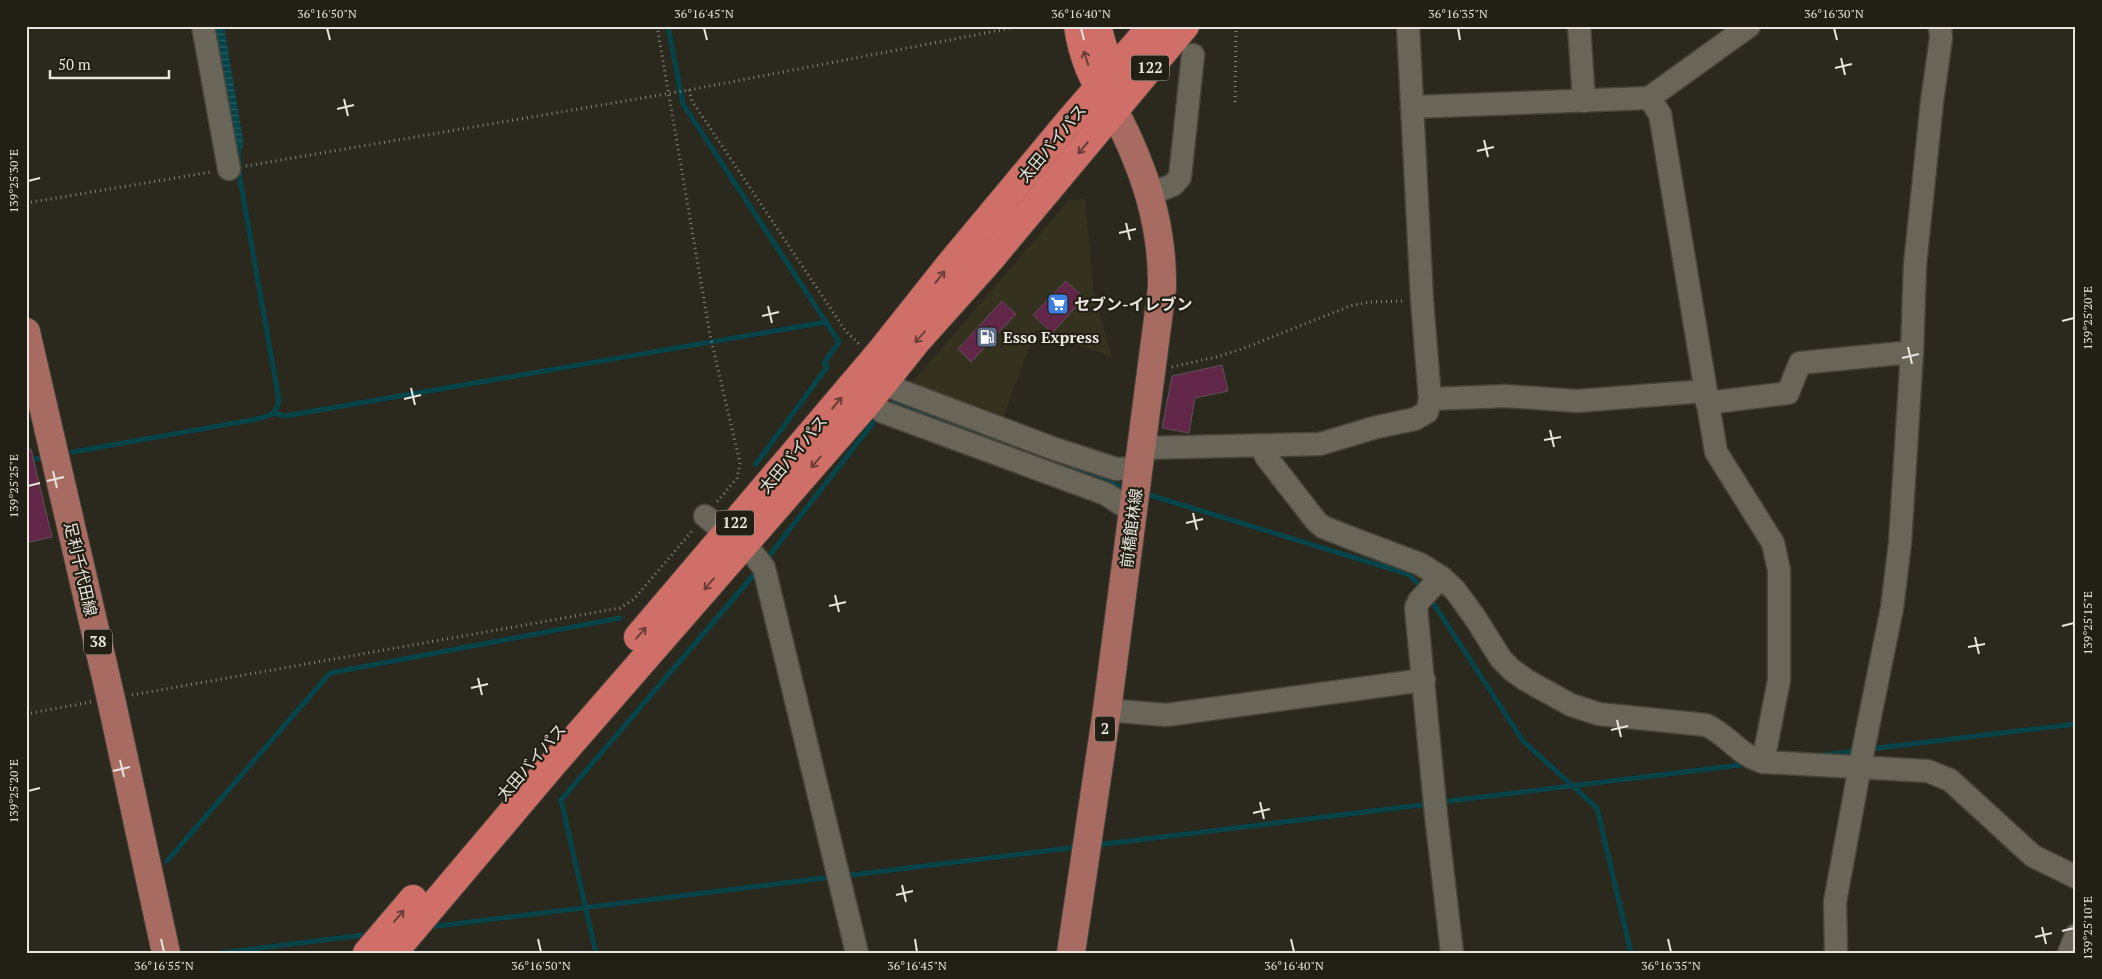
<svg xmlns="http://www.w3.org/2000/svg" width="2102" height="979" viewBox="0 0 2102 979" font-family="'PT Serif','Noto Sans JP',serif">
<defs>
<pattern id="water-rules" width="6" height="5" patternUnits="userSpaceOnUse" patternTransform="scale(1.25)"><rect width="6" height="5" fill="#06444a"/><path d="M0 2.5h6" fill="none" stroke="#2a5f64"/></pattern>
</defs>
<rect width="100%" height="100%" fill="#2b291d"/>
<polygon fill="#35311f" points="1085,199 1094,294 1112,357 1036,330 1003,418 911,384 1069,200"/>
<polygon fill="url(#water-rules)" points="214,26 224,26 243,140 242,151 238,152"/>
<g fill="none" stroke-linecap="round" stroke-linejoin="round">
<g stroke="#06444a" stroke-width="5">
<polyline points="668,26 683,104 839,342 824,363 827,367 756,464"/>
<polyline points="894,402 1127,489"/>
<polyline points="274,413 285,416 826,322"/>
<path d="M73,452L257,419C269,416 277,414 279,400L240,179L238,146"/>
<polyline points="27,460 41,458"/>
<polyline points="1143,493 1408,574 1424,589"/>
<polyline points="765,561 873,423"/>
<polyline points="1430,598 1523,741 1597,808 1631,953"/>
<polyline points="1870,749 2076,724"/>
<polyline points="1823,755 1857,751"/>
<polyline points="1441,802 1748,764"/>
<polyline points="1096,845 1430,804"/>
<polyline points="167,861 330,673 620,618"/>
<polyline points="843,876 1078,847"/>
<polyline points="429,927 832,877"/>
<polyline points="220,953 371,934"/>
<polyline points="596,953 561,800 758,570"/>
</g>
</g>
<g fill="#622648" stroke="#5f5158">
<polygon points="1066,281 1084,298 1052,333 1033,315"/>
<polygon points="1002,301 1016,314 971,362 958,349"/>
<polygon points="1222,365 1228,391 1195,398 1189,433 1162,428 1172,376"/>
<polygon points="31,449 52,537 26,543 26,450"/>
</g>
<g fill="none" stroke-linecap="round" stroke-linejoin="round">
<g stroke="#47443a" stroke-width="25">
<g id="minor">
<polyline points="203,26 229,169"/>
<polyline points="1579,26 1584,101"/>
<polyline points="1649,98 1660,114 1716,452 1773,543 1779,570 1779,680 1763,762"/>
<polyline points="1412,107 1649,98 1749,26"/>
<polyline points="1150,194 1173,185 1180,177 1193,55"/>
<polyline points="887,380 894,388 901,391 1055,449 1116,469 1139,468"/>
<polyline points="1430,399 1506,396 1577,401 1705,391"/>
<polyline points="869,401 883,412 1106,494 1121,504 1134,508"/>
<polyline points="1707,403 1788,393 1800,363 1912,352"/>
<path d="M1261,447L1267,458L1316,521L1323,527L1356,540L1420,564L1441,577L1455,590L1476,619L1501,659L1512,670L1526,680L1571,705L1599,714L1706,725C1727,734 1740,756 1763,762L1928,771L1950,780L2033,856L2076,877"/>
<polyline points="1142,448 1320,444 1377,427 1415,419 1427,412 1430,399 1422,300 1408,26"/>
<polyline points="705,516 754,555 764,568 857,953"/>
<polyline points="1441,577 1419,601 1416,608 1436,815 1452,953"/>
<polyline points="1107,710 1166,715 1424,680"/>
<polyline points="1836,953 1835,902 1860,766 1892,608 1900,543 1912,352 1915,265 1932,101 1941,38 1940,26"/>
<polyline points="2069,953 2076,935"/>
</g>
</g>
<g stroke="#47443a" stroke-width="30">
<g id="major">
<polyline points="26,332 111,699 166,953"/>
<path d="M1071,953L1107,710L1162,288C1163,223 1144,168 1114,110"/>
</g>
</g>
<g stroke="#47443a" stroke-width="30">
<g id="highway">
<path d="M1078,26C1082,54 1092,80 1109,103"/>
<polyline points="1097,26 1111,75 1112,90"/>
<polyline points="638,637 881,351 951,263 1071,119 1152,26"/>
<polyline points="367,953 413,899"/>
<polyline points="393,953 552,765 869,401 917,341 987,263 1185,26"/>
</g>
</g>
<g stroke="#89877d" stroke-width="3" stroke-dasharray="1 4" stroke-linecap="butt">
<polyline points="657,26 710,335 740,463 737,478 717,502"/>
<polyline points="689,90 692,101 845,330 859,344"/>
<polyline points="1235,102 1236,26"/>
<polyline points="246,166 689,90 1022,26"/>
<polyline points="26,203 211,172"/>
<polyline points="1172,367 1216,357 1242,349 1350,306 1370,302 1404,301"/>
<polyline points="132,695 620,608 634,599 693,530"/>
<polyline points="26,714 91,702"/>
</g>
<use href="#minor" stroke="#696659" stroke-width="22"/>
<use href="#major" stroke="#a76b62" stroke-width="28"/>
<use href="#highway" stroke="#d06f68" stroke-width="28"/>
</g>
<defs><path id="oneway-shaft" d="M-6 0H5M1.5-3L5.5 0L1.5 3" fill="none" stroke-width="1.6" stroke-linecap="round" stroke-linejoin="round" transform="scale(1.25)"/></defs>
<g stroke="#683f36">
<use href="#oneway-shaft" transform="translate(1086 58) rotate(-108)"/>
<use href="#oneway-shaft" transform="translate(1083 148) rotate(130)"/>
<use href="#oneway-shaft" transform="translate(940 277) rotate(-52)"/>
<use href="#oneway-shaft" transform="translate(920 337) rotate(131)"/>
<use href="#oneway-shaft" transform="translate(837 403) rotate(-50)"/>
<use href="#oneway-shaft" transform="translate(816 462) rotate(131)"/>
<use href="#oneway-shaft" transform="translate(709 584) rotate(131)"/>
<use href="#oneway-shaft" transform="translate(641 633) rotate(-49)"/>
<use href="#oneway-shaft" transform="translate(399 916) rotate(-49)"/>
</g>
<path fill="none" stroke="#e7e5dd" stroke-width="2" d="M327,28L330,40M704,28L707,40M1081,28L1084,40M1458,28L1460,40M1834,28L1837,40M1841,58L1845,75M1835,68L1852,64M344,99L348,116M337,109L354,105M1484,140L1488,157M1477,151L1494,147M28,181L40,178M1126,223L1130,240M1119,233L1136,229M768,306L772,323M762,316L779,312M2062,321L2074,318M1908,347L1912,364M1902,358L1919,354M411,388L415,405M404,399L421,395M1550,430L1554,447M1544,440L1561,437M53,471L57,488M47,481L64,477M28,486L40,483M1193,513L1197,530M1186,523L1203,519M835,595L839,612M829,606L846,602M2062,626L2074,623M1975,637L1979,654M1968,647L1985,644M478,678L482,695M471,688L488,684M1617,720L1621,737M1611,730L1628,726M120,760L124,777M113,771L130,767M28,791L40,788M1260,802L1264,819M1253,813L1270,809M902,885L906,902M896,895L913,891M2042,927L2046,944M2062,931L2074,928M2035,937L2052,933M161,939L164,952M538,939L541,952M915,939L917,952M1291,939L1294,952M1668,939L1671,952"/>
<defs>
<g id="supermarket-square" transform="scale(1.125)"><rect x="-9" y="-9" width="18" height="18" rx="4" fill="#3f7fe0" stroke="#221f14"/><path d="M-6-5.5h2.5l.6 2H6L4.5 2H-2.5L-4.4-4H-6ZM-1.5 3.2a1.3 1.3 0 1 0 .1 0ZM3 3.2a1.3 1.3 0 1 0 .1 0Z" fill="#fff"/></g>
<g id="fuel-square" transform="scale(1.125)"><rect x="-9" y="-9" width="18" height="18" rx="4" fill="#5c6f8a" stroke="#221f14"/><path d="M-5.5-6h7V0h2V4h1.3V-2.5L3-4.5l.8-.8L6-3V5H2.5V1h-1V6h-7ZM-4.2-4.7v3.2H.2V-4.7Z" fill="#fff"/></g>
</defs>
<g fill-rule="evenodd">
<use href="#supermarket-square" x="1058" y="304"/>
<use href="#fuel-square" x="987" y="337"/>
</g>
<g text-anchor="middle" stroke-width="4.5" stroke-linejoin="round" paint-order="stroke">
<g fill="#221f14" stroke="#acaaa1" stroke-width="1">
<rect x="1131" y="55.5" width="38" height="25" rx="4"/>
<rect x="716" y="510.5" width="38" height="25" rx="4"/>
<rect x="84" y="629.5" width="28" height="25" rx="4"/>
<rect x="1095" y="716.5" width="20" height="25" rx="4"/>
</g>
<g font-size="15" font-weight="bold" fill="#e7e5dd">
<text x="1150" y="73">122</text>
<text x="735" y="528">122</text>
<text x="98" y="647">38</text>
<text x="1105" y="734">2</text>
</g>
<g font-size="16" fill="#e7e5dd" stroke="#221f14">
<text transform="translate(1052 143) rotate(-50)" y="6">太田バイパス</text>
<text transform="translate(793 454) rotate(-50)" y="6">太田バイパス</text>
<text transform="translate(1131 528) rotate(-83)" y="6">前橋館林線</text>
<text transform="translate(81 569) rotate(77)" y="6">足利千代田線</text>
<text transform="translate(531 762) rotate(-49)" y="6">太田バイパス</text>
</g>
<g font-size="16" font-weight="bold" fill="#e7e5dd" stroke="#221f14" text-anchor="start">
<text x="1074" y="310">セブン-イレブン</text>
<text x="1003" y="343">Esso Express</text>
</g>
</g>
<rect width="2102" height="979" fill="none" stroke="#221f14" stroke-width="55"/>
<path d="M50 70v8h119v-8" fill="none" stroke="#e7e5dd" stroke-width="2.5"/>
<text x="58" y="70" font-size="15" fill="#e7e5dd" stroke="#221f14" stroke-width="4" paint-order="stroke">50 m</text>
<rect x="28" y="28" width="2046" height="924" fill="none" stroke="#e7e5dd" stroke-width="2"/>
<g font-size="12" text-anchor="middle" fill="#e7e5dd">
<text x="327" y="18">36°16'50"N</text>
<text x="704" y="18">36°16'45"N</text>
<text x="1081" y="18">36°16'40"N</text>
<text x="1458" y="18">36°16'35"N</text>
<text x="1834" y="18">36°16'30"N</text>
<text transform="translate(14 181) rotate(-90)" y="4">139°25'30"E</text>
<text transform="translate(2088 318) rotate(-90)" y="4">139°25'20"E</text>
<text transform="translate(14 486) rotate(-90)" y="4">139°25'25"E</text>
<text transform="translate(2088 623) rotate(-90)" y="4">139°25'15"E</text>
<text transform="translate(14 791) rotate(-90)" y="4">139°25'20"E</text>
<text transform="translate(2088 928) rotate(-90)" y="4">139°25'10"E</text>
<text x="164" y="970">36°16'55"N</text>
<text x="541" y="970">36°16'50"N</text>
<text x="917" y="970">36°16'45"N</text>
<text x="1294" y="970">36°16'40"N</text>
<text x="1671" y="970">36°16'35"N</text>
</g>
</svg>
